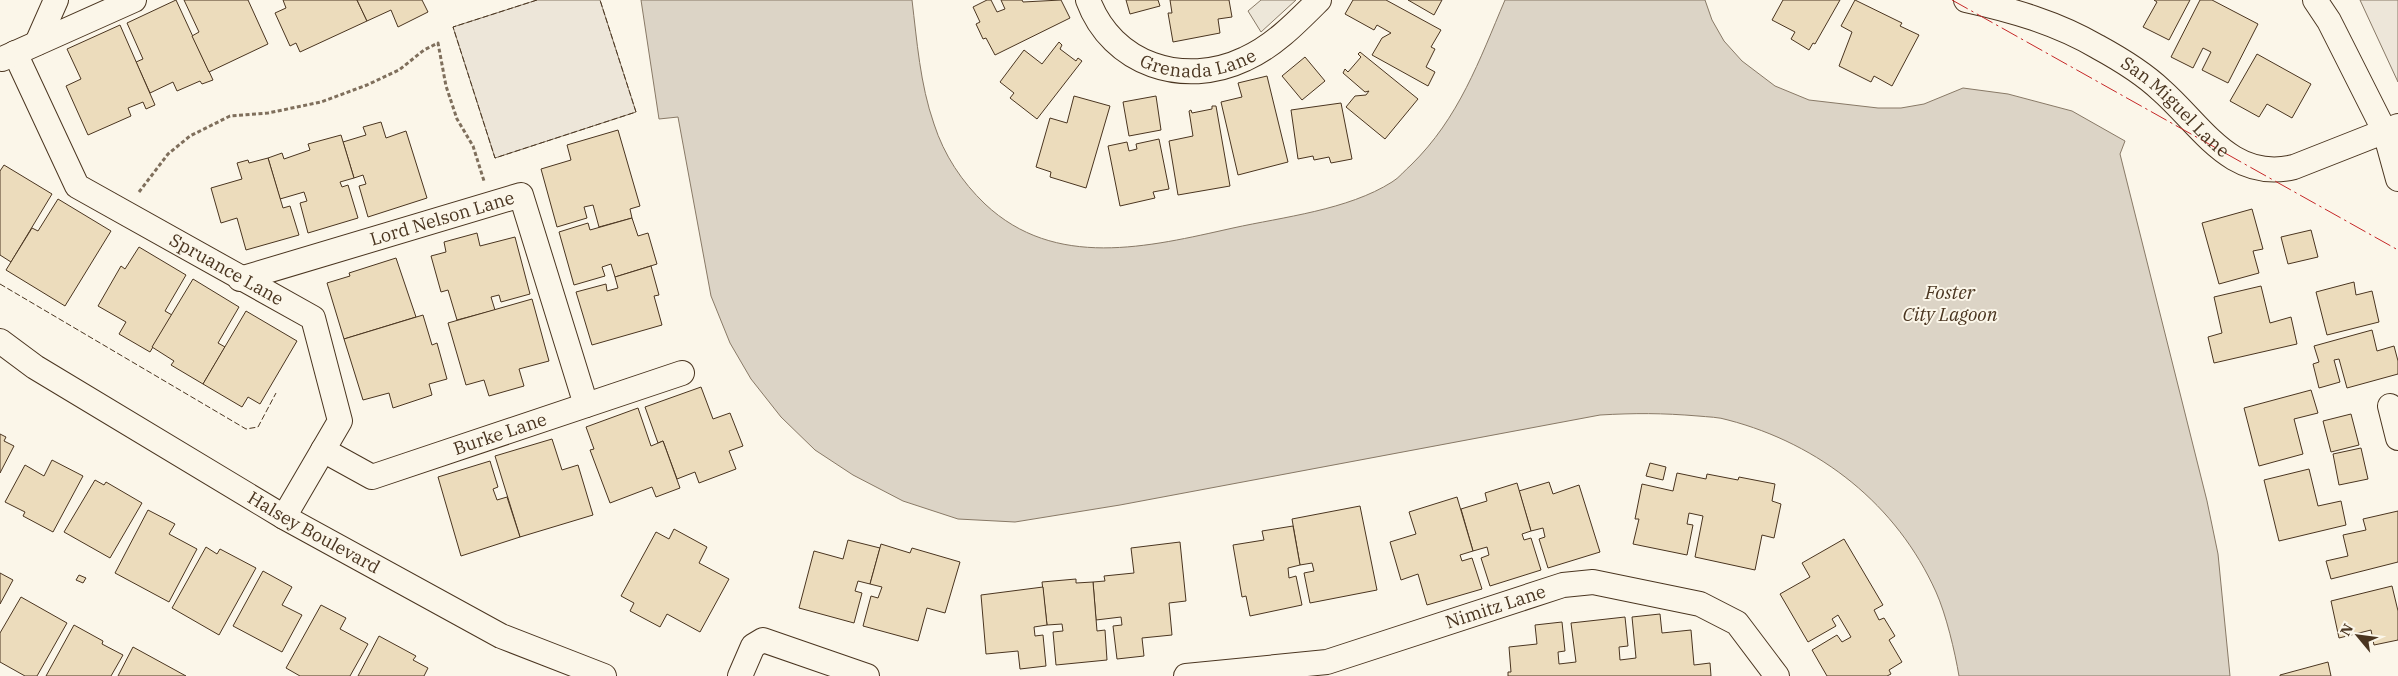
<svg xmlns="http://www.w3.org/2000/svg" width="2398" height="676" viewBox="0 0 2398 676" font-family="'IBM Plex Serif',serif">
<rect width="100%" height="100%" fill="#fbf6e9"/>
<g fill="#ede6d9" stroke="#887966">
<polygon points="537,0 600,0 636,112 495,158 453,27"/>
<polygon points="2360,0 2398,0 2398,82"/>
</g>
<polygon fill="#ede7d9" stroke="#887966" points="1261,0 1296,0 1261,32 1248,11"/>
<path fill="#dcd4c6" stroke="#887966" d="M641,0H912C917,41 920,84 934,124C944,155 962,182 985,204C1055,270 1148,247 1233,228C1283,217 1348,210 1392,182C1399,178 1405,170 1411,165C1459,118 1479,61 1505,0H1705L1712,20L1724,41L1742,61L1775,86L1809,100L1878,108H1901L1924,104L1963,88L2008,94L2072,111L2125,141L2120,154L2207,501L2218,554L2230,676H1959C1955,652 1946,614 1936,592C1897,505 1820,444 1728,420C1719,417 1708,417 1698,416C1662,413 1635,413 1600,415L1120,505L1015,522L958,519L903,501L853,475L815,450L781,417L751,379L730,343L711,296L678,117L659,119Z"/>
<g fill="#ecdcbc" stroke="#4a3520">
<polygon points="176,0 213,80 202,84 200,81 177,91 173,82 150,93 136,62 143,59 127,23"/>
<polygon points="184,0 248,0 268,44 209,72 192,36 199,32"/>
<polygon points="283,0 357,0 367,21 300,52 296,43 290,46 275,13 286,8"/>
<polygon points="357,0 422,0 428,12 398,27 391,10 367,21"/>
<polygon points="987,0 991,0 997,12 1005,9 1001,0 1022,0 1023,2 1061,0 1070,18 995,55 986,38 983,39 976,24 980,22 973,7"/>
<polygon points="1126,0 1158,0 1160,6 1130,14"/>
<polygon points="1170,0 1229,0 1232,17 1218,19 1220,33 1173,42 1168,13 1172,13"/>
<polygon points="1353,0 1386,0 1441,30 1431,47 1435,49 1426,67 1435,72 1428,86 1372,55 1382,38 1391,33 1377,25 1374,30 1345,14"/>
<polygon points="1408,0 1442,0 1434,15"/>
<polygon points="1783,0 1840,0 1815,44 1813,43 1809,50 1791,39 1795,32 1772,20"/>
<polygon points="1855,0 1902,23 1900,26 1919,35 1892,86 1874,76 1871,82 1839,66 1852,32 1841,26"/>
<polygon points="2154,0 2190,0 2169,40 2143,27 2157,2"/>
<polygon points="2200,0 2212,0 2258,24 2228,83 2202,70 2211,52 2203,48 2193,68 2171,57"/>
<polygon points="120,25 155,105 146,109 143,102 128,108 131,116 88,135 66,86 81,79 67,49"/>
<polygon points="1059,42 1062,45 1060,49 1076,61 1078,58 1082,61 1037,119 1010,98 1014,93 1000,82 1024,50 1042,64"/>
<polygon points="1360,52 1418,99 1385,139 1346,107 1355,96 1366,95 1369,91 1365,92 1343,73 1345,69 1348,72 1361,57 1358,54"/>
<polygon points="2257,54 2311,84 2292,118 2267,104 2259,117 2230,101"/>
<polygon points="1305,57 1325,81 1302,100 1282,76"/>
<polygon points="1267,76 1288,162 1238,175 1221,102 1242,97 1238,83"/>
<polygon points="1074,96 1110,106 1086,188 1050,177 1051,172 1036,167 1050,118 1067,123"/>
<polygon points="1156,96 1161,130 1129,136 1123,102"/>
<polygon points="1341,103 1352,159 1331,163 1329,157 1314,160 1313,156 1298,159 1291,110"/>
<polygon points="1212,106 1216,106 1230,186 1178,195 1169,141 1193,136 1189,111 1191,110 1192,113 1212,109"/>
<polygon points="381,122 386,138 406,131 427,198 368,217 359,186 366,184 363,175 354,178 343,142 366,135 363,127"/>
<polygon points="618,130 640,206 630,209 632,218 599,227 593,205 584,207 587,218 557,227 541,169 571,160 567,145"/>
<polygon points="341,135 354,178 340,182 342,187 348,185 358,218 308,233 300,203 307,201 304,192 280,199 268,158 282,153 284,159 310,150 308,144"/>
<polygon points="1159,139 1169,189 1153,192 1155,198 1120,206 1108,146 1127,142 1129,151 1137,149 1136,144"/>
<polygon points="268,158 283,208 290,206 299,235 246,250 237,218 221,223 211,188 242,179 237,163 248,160 249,163"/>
<polygon points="4,165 52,194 11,262 0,255 0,171"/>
<polygon points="58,199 111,231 65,306 6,270 32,228 38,231"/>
<polygon points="2252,209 2263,249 2253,251 2259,273 2219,284 2202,223"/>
<polygon points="632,218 638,236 648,233 657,264 615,277 611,264 602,267 605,276 574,285 559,232 588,223 590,230"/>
<polygon points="2311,230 2318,257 2288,264 2281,237"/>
<polygon points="477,233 480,246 515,237 530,294 501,302 499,295 491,297 495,310 457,320 448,290 441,292 431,256 446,252 444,242"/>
<polygon points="139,247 186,275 165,311 172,315 150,352 119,334 126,322 98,306 121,266 125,269"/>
<polygon points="396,258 416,317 344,339 327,283 350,276 349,273"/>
<polygon points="651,266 659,295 654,296 662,325 592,345 576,292 606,284 607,291 618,288 615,277"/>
<polygon points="193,279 239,307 218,343 225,347 203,384 171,365 174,361 152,347"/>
<polygon points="2354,282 2356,295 2372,291 2379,322 2327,335 2316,292"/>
<polygon points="2261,286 2270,323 2291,317 2297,344 2214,363 2208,337 2222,333 2214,297"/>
<polygon points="532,299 549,361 519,369 524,386 489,396 484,380 466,385 448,323"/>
<polygon points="246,311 297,341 260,404 248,397 242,407 203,384"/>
<polygon points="423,315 432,345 437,343 447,379 429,384 432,395 393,408 389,393 363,400 344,339"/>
<polygon points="2372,330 2377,351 2394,346 2398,361 2398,374 2347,388 2339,359 2334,360 2340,382 2319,388 2313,364 2319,362 2314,346"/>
<polygon points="701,387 713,419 730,413 743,446 729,451 736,469 699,483 695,472 677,479 663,441 658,443 645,407"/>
<polygon points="2311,390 2318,413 2294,419 2303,454 2259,466 2244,408"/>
<polygon points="638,408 651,446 663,441 680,488 656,497 652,487 610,503 590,450 594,449 586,427"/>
<polygon points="2351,414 2359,445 2331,452 2323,421"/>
<polygon points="0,434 6,437 4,441 14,446 0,473"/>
<polygon points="552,439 562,470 578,465 593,515 520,537 495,456"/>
<polygon points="2361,448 2368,479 2339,485 2333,454"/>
<polygon points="52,460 83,476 53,532 23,516 25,512 5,502 25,465 44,476"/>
<polygon points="490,461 498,487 493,489 497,500 507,497 520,537 461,556 438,477"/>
<polygon points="1650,463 1666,467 1663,480 1646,476"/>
<polygon points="2309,469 2318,506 2341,501 2346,525 2279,541 2264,480"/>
<polygon points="1677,473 1706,479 1707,474 1738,480 1739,477 1775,484 1772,501 1781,504 1774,538 1762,535 1755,570 1695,557 1703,516 1689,513 1687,524 1693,525 1687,555 1633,544 1639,519 1635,519 1642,484 1673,491"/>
<polygon points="95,480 104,485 106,482 142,503 110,558 64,532"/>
<polygon points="1549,482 1553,494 1579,485 1600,552 1548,568 1539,539 1545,537 1543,528 1531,531 1519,491"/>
<polygon points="1517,483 1531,531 1522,534 1524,540 1531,538 1541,570 1490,586 1481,558 1489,555 1487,547 1473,551 1461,509 1487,501 1485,493"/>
<polygon points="1457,497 1473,551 1460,555 1462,561 1472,558 1482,589 1427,605 1418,574 1401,580 1390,542 1416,534 1409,512"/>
<polygon points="1360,506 1377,590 1310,603 1304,573 1314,571 1312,563 1300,565 1292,519"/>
<polygon points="148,510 175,524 169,534 197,549 169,602 115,573"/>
<polygon points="2398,511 2398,562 2331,579 2326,561 2348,556 2343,535 2366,530 2363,519"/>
<polygon points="1293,526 1300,565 1288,568 1289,578 1296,576 1302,605 1250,616 1246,596 1242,597 1233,545 1264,540 1262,531"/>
<polygon points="674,529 707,547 699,563 729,579 700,632 667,614 660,627 630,611 634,603 621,596 656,532 669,539"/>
<polygon points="1844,539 1883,605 1874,610 1879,620 1884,618 1895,636 1889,640 1902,662 1889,670 1891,674 1887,676 1827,676 1812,650 1837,635 1842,642 1851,637 1838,615 1832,619 1836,626 1808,642 1780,594 1810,577 1802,563"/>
<polygon points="848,540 880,548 870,584 858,581 855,591 862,593 854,623 799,608 814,551 843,559"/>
<polygon points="1180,542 1186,601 1169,603 1172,635 1142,638 1144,656 1117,659 1113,626 1122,625 1121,617 1096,620 1093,582 1105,581 1104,576 1134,573 1131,548"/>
<polygon points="881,544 910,553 912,548 960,562 945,613 927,608 918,641 863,626 871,596 878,598 882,587 870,584"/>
<polygon points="206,547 217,554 220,549 256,568 219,635 172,608"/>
<polygon points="263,571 292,587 282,605 302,615 282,652 233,626"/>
<polygon points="0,573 13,580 0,604"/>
<polygon points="79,575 86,578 83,583 76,580"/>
<polygon points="1076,579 1076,583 1093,582 1097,631 1105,630 1107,660 1056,665 1053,632 1063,631 1062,624 1047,625 1042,582"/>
<polygon points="2392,586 2398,611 2398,640 2374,645 2371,630 2339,638 2331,601"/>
<polygon points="1043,587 1047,625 1034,627 1035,636 1043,635 1046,666 1020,669 1018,651 986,654 981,595"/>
<polygon points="21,597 67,623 37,676 25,676 0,662 0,633"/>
<polygon points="321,605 346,618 340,629 368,644 350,676 300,676 286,668"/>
<polygon points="1660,614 1662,633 1691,630 1694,665 1710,663 1711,676 1508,676 1508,672 1511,672 1509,647 1537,644 1535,625 1562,622 1565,651 1558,652 1559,664 1576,662 1571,623 1625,617 1628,646 1619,647 1620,660 1636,658 1632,617"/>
<polygon points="74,625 103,641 102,644 123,655 111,676 46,676"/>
<polygon points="379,636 416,656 413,660 428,668 424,676 358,676"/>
<polygon points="133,647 186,676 118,676"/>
<polygon points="2328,662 2331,676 2280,676 2280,675"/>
</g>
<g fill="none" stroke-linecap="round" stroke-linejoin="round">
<g stroke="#4a3520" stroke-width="26">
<g id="street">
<path id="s1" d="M1088,0C1112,65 1184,88 1245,59C1274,46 1297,22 1319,0"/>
<path id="s2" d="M1966,0C2012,10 2057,23 2098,47C2120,59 2143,73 2161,90C2202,126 2231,182 2294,167L2398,126"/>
<polyline points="2315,0 2329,21 2385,132 2398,179"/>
<polyline points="37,43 56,0"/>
<path id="s3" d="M15,53L77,186L313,318L340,421L284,517"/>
<polyline points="2,59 134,0"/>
<path id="s4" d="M240,279L521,195L586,405"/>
<path id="s5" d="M0,341L35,367L284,517L501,636L604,676"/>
<polyline points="2390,406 2398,438"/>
<path id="s6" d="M323,450L372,477L682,373"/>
<polyline points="740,676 753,646 763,640 867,676"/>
<path id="s7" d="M1186,676L1327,662L1563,585L1593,582L1700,604L1737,623L1777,676"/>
</g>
</g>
<polyline stroke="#7f6f5c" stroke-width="3" stroke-dasharray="4 2.5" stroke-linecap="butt" points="139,192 168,154 190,136 230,116 268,113 321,102 367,85 399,70 424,50 438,43 446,86 457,119 473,146 484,181"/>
<use href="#street" stroke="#fbf6e9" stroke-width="24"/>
<g stroke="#4a3520" stroke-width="1" stroke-dasharray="6 2.5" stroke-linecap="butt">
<polyline points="537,0 453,27 495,158 636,112 600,0"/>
<polyline points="0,284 246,429 258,427 276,393"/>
</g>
<polyline stroke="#c62828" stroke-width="1" stroke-dasharray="18 4 2.5 4" stroke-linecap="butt" points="1952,0 2398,250"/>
</g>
<g text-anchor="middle" stroke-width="4" stroke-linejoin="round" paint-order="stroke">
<g font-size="18" fill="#4a3520" stroke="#fbf6e9">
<text dy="6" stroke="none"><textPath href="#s1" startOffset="141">Grenada Lane</textPath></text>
<text dy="6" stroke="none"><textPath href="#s2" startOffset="239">San Miguel Lane</textPath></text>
<text dy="6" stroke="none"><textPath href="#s4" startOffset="211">Lord Nelson Lane</textPath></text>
<text dy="6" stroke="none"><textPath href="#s3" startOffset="318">Spruance Lane</textPath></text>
<text dy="6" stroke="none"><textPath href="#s6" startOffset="191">Burke Lane</textPath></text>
<text dy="6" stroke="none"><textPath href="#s5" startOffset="368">Halsey Boulevard</textPath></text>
<text dy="6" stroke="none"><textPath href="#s7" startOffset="319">Nimitz Lane</textPath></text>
</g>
<g font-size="19" font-style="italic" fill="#4a3520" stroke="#fbf6e9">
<text x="1950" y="299">Foster<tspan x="1950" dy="22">City Lagoon</tspan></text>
</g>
</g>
<g transform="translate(2358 636) rotate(299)" stroke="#fbf6e9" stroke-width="4" paint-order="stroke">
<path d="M0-4L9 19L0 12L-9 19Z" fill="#4a3520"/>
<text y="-8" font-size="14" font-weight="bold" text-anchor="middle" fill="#4a3520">N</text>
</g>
</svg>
